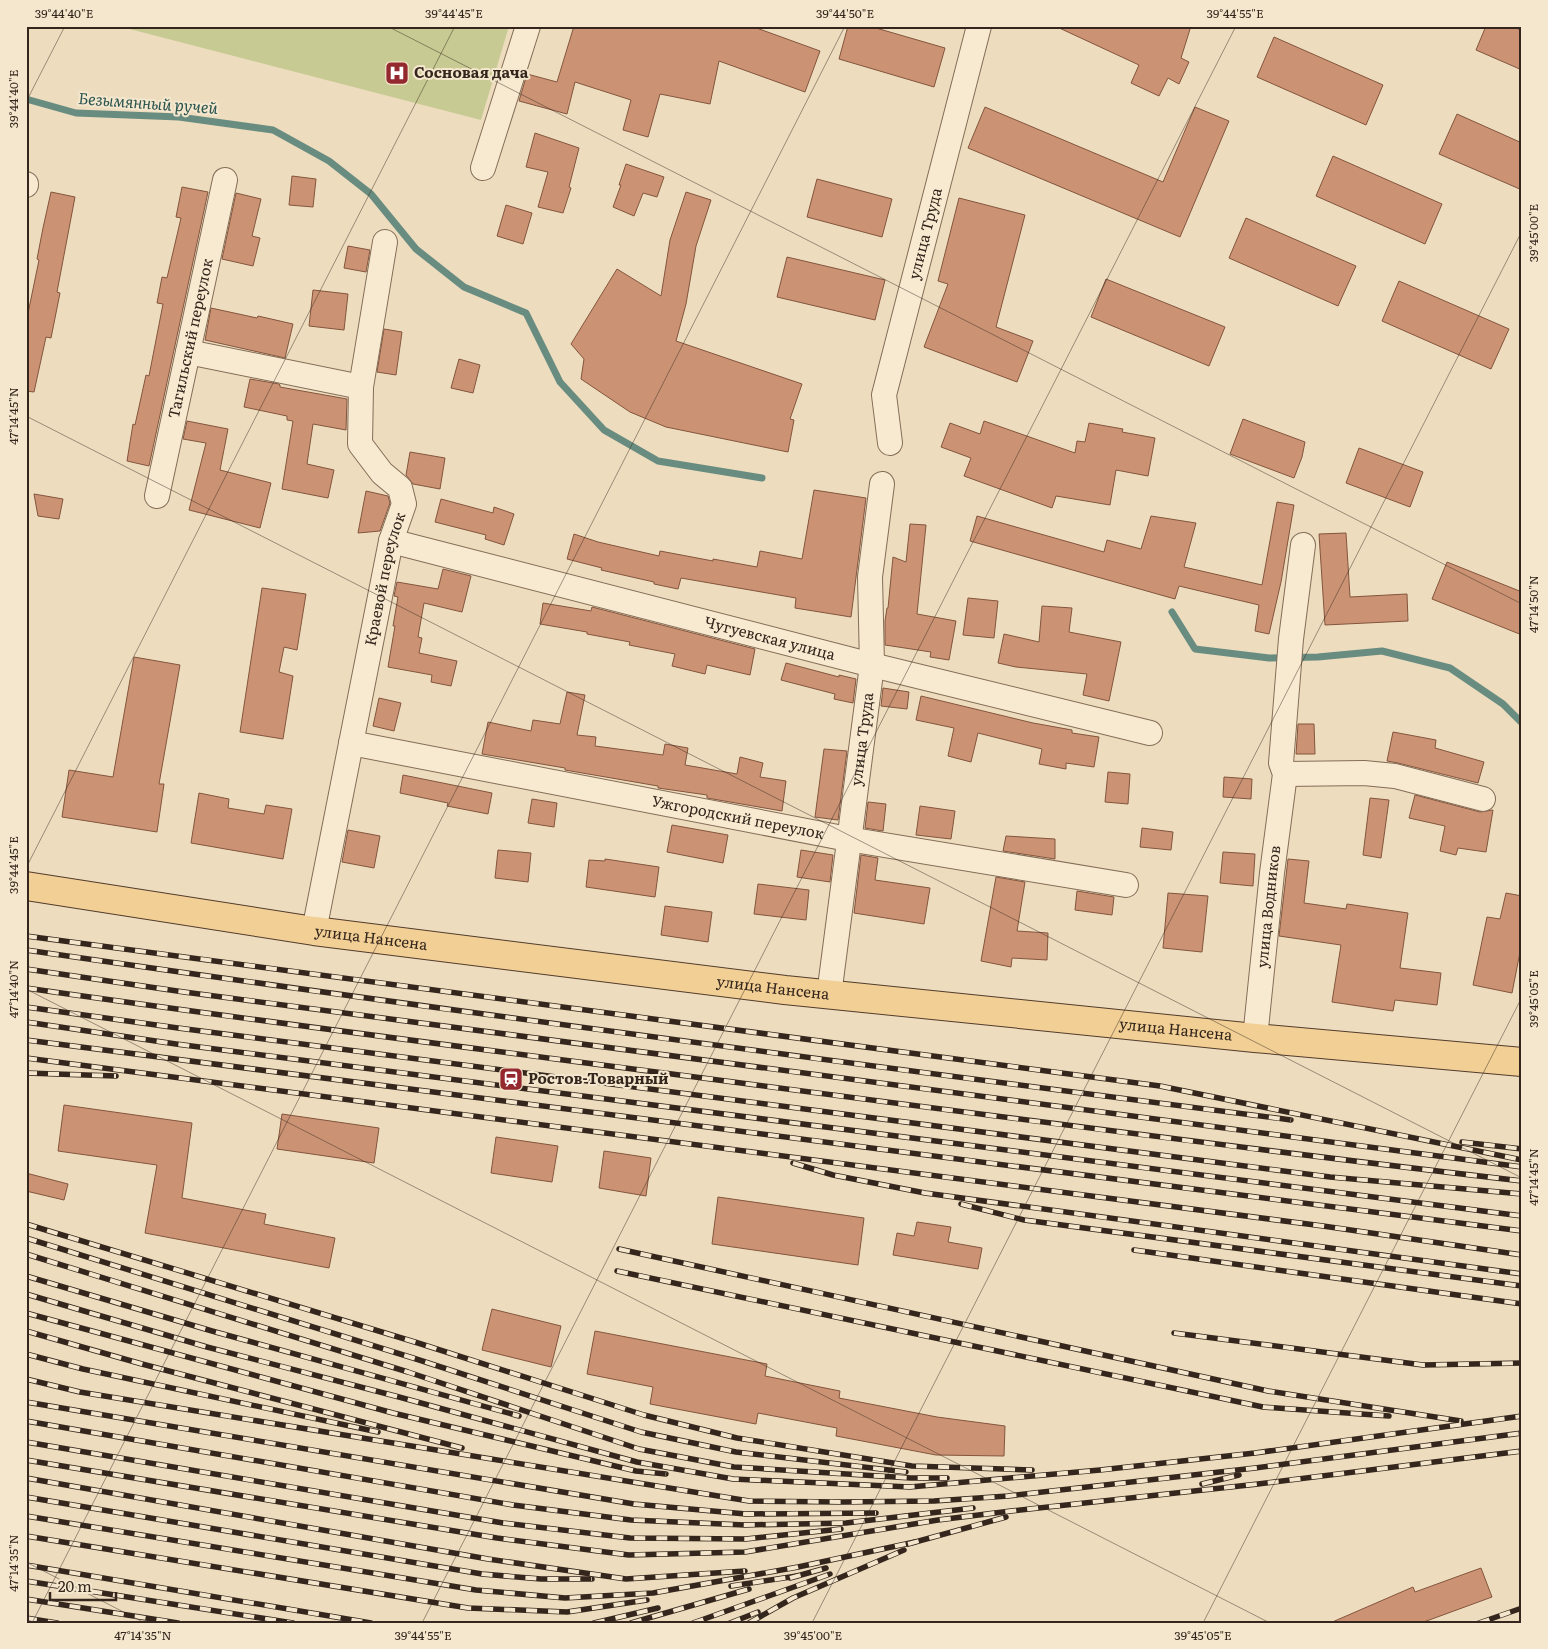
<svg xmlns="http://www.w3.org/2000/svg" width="1548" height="1649" viewBox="0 0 1548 1649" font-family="Literata,serif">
<rect width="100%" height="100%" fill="#eddcbe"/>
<polygon fill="#c7ca92" points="118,26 509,26 481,120"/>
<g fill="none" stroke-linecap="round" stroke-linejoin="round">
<g stroke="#698c81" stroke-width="7">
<polyline points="26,99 76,113 179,117 273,130 329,161 371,194 416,249 464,287 526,313 560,382 604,430 658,461 762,478"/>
<polyline points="1172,612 1195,649 1269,658 1318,657 1382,651 1450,668 1503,704 1522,723"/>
</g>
</g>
<g fill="#cb9374" stroke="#83553d">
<polygon points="574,26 751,26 820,51 805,92 719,61 710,104 660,94 648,137 623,130 631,100 575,82 567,114 519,101 527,74 557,82"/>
<polygon points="848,26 869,26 945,48 934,87 839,59"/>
<polygon points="1055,26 1191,26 1181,58 1189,62 1179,84 1168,78 1159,96 1131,83 1139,65"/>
<polygon points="1486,26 1522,26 1522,70 1476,50"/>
<polygon points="1274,37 1383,85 1366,125 1257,77"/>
<polygon points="985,107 1163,182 1195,107 1229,121 1180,237 968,148"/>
<polygon points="1457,114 1522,143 1522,190 1439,154"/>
<polygon points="535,133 579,148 569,187 571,188 563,213 538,207 548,172 526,167"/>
<polygon points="1333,156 1442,204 1425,244 1316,196"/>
<polygon points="626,164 664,177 657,197 643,193 634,216 613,207 621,185 619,185"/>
<polygon points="292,176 316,179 313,207 289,205"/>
<polygon points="817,179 892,199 882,237 807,217"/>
<polygon points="182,187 208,192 149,466 127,461 133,424 135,425 146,375 149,376 163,304 157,303 162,277 167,278 181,218 176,217"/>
<polygon points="51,192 75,197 57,292 60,293 51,338 46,337 34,392 26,391 26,323 39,260 37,259 43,228"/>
<polygon points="686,192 711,200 696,246 686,304 676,341 802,384 790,419 794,420 788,452 666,427 630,412 581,379 584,359 571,344 617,269 661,296 670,240"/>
<polygon points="236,193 261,199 252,236 260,238 253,266 222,259"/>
<polygon points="959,198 1025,215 996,327 1033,341 1017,382 924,347 948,284 938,281"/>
<polygon points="506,205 532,213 523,244 497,236"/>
<polygon points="1246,218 1356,266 1338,306 1229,258"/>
<polygon points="348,246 370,250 366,272 344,268"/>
<polygon points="787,257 885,280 875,320 777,297"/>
<polygon points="1106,279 1225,327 1209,366 1091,317"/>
<polygon points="1399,281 1509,329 1491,369 1382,321"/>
<polygon points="313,290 348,294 344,330 309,326"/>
<polygon points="211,308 257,318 258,316 293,324 285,358 205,340"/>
<polygon points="384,329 402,332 396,375 377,372"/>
<polygon points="459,359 480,365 473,393 451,388"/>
<polygon points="250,379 279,384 280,385 280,387 347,399 346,430 313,424 307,464 334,470 328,498 282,489 293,421 287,420 287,416 244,407"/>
<polygon points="1243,419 1305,442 1302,457 1294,478 1230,454"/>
<polygon points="187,421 228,429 220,470 271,483 260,528 189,510 206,443 183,439"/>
<polygon points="984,421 1075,453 1077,441 1085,442 1089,423 1123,429 1122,432 1155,438 1148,476 1116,470 1110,505 1056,496 1052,508 964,476 971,458 941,447 950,423 980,434"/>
<polygon points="1359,448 1423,472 1410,507 1346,483"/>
<polygon points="410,452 445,458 440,489 413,484 406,475"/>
<polygon points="814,490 866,498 851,617 795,608 796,598 681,578 678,589 654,584 654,582 601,570 602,568 567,559 574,534 598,542 659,556 660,551 713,561 713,559 757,567 760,551 802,559"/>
<polygon points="366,491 388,496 390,503 380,531 358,533"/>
<polygon points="34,494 63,499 59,519 38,516"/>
<polygon points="441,499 493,513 494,507 514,514 504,545 485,539 486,535 435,522"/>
<polygon points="1277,502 1294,505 1281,582 1269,634 1255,631 1259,605 1179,586 1175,599 970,541 977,516 1104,552 1107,540 1141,549 1151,516 1196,523 1184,567 1262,585"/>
<polygon points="910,524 926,525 917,614 956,621 949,660 930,657 931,652 885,645 885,621 887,608 888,608 893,557 906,562"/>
<polygon points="1346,533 1350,597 1407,594 1408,621 1325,625 1319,534"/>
<polygon points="1447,562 1522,592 1522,635 1432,599"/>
<polygon points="443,569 471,576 462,612 424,603 418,637 422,638 419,653 457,661 451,686 431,682 432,675 388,667 395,626 393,626 398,597 394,596 397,582 438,589"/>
<polygon points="262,588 306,594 297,650 284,647 279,672 293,676 283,739 240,732"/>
<polygon points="968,598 998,601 994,638 963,635"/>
<polygon points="543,603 591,611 592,607 755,649 750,675 707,665 705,674 672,666 675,654 629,645 630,642 587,634 587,632 540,624"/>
<polygon points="1042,606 1072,608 1069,632 1121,642 1109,701 1083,695 1087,674 1016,667 998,663 1004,634 1039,642"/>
<polygon points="134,657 180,665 159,784 164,784 157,832 62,817 69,770 113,777"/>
<polygon points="786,663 839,677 839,675 856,679 853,703 834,699 835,694 781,680"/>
<polygon points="883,688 909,692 907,709 881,706"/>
<polygon points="567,692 585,695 577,735 596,737 595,746 663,755 665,744 688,748 685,765 737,774 740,757 763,763 760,777 786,781 782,811 707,798 707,795 658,788 658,786 565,770 565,768 482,754 488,722 531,731 533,720 560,724"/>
<polygon points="921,696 1033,723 1072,730 1072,733 1099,737 1094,767 1066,763 1066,769 1039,764 1042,749 978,733 971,762 948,756 954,728 916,720"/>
<polygon points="379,698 401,703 394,731 373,726"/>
<polygon points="1298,724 1314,724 1315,754 1296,754"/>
<polygon points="1393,732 1436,740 1435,748 1484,762 1478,783 1398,763 1387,761"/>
<polygon points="824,749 847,751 838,820 815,817"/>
<polygon points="1108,772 1130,774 1128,804 1105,802"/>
<polygon points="403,775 492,793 488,814 447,806 448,803 400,793"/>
<polygon points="1224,777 1252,779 1251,799 1223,797"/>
<polygon points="199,793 229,799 228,808 264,814 266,805 292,809 283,859 191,843"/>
<polygon points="1415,795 1480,812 1493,810 1486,852 1458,848 1456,855 1440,851 1445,826 1409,818"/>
<polygon points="1370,798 1389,800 1381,858 1363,855"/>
<polygon points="532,799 557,803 554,827 528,823"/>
<polygon points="868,802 886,804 883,831 865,828"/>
<polygon points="920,806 955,811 951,839 916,835"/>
<polygon points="672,825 728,835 723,863 667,852"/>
<polygon points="1142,828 1173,832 1171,850 1140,847"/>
<polygon points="348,830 380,836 374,868 342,862"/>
<polygon points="1006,836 1055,839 1055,859 1003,851"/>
<polygon points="498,850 531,853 528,882 495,878"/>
<polygon points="801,850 833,855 830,882 797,877"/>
<polygon points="1223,852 1255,854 1253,886 1220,883"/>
<polygon points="861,855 878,858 875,880 930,888 924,924 854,913"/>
<polygon points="605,859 659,867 655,897 586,887 589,860 605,861"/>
<polygon points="1288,859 1309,861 1304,903 1346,909 1347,904 1408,913 1400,968 1441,973 1437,1005 1395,1000 1393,1011 1332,1002 1341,945 1279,936"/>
<polygon points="996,877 1025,882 1017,931 1048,933 1047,960 1012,958 1011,967 981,961"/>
<polygon points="758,884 809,890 806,920 754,914"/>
<polygon points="1077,891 1114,897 1112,915 1075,910"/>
<polygon points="1168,893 1208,896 1202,952 1163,948"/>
<polygon points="1506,893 1522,896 1522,942 1512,993 1473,985 1487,917 1500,919"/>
<polygon points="665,906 712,912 708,942 661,935"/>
<polygon points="64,1105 192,1123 182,1198 266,1214 264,1224 335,1238 329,1268 145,1233 157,1165 58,1151"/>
<polygon points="282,1114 379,1128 374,1163 277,1149"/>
<polygon points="496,1137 558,1146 552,1182 491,1173"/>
<polygon points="604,1151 651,1158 646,1196 599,1188"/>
<polygon points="26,1173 68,1184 64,1200 26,1191"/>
<polygon points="718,1197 864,1218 858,1265 712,1244"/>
<polygon points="917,1222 951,1227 948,1242 982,1248 978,1269 893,1255 897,1233 914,1236"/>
<polygon points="492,1309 561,1326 551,1367 482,1350"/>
<polygon points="595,1331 767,1364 765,1376 840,1391 839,1398 937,1417 1005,1426 1004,1456 936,1455 836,1436 837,1428 758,1413 756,1424 650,1404 653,1387 587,1374"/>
<polygon points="1481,1568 1492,1597 1421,1623 1330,1623 1413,1587 1415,1592"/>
</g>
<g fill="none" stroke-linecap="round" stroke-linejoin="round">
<g stroke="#856d57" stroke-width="26">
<g id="minor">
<polyline points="483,168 528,26"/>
<polyline points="26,185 26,184"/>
<polyline points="188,352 361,387"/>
<path id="s1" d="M890,443L884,395L979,26"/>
<path id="s2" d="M157,496L225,180"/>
<path id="s3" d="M391,541L872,665L1150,733"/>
<path id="s4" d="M351,743L848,839L1126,885"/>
<polyline points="1285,774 1364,773 1395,776 1483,799"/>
<path id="s5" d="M314,931L391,541L404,504L400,488L382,473L360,444L361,387L385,242"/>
<path id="s6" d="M829,995L872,665L870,577L882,484"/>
<path id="s7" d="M1255,1038L1272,873L1285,774L1281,763L1291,639L1303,545"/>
</g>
</g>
<g stroke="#523b2c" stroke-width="30">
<g id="major">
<path id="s8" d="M26,886L314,931L785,990L1255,1038L1522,1062"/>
</g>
</g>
<use href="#minor" stroke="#f8ead1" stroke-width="24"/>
<use href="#major" stroke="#f1cf95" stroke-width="28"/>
<g stroke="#34261c" stroke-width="5.5">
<g id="rail">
<polyline points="26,936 1160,1086 1522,1160"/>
<path d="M26,950C447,1011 869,1066 1291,1120"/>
<polyline points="26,969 184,992 1522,1167"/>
<path d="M26,988C249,1020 472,1048 695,1077C970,1113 1246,1149 1522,1181"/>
<polyline points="26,1007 178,1028 1330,1177 1522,1194"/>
<polyline points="26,1022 176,1044 1522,1216"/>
<polyline points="26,1040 1522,1231"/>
<polyline points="26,1058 1323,1226 1522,1255"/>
<polyline points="26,1073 116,1076"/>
<polyline points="1462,1142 1522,1149"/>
<polyline points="793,1163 833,1175 925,1193 1522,1274"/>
<polyline points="961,1204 1024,1220 1522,1286"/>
<polyline points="26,1224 418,1343 644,1415 737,1438 912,1466 1032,1470"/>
<polyline points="26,1238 413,1358 641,1432 736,1452 906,1472"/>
<polyline points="619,1249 1268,1391 1461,1421"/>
<polyline points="1134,1250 1522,1304"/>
<polyline points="26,1254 408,1372 639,1449 734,1467 911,1478 947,1478"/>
<polyline points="617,1271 1263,1407 1389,1416"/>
<polyline points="26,1276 212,1331 519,1416"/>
<polyline points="26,1294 207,1347 399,1397 637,1462 733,1479 910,1487 1100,1470 1255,1453 1522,1416"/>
<polyline points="26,1313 393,1413 636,1471 666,1474"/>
<polyline points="26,1331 142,1364 462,1448"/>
<polyline points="1174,1333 1423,1365 1522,1363"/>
<polyline points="26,1354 83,1369 378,1432"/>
<polyline points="26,1379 80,1392 749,1501 843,1502 934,1501 1008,1496 1255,1468 1522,1433"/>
<polyline points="26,1402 634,1504 746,1514 876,1513"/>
<polyline points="26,1421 513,1505 631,1520 745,1525 846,1523 973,1508"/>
<polyline points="26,1442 503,1523 630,1538 746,1539 841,1529"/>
<polyline points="26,1460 497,1538 629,1555 745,1552 938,1520 1011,1511 1258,1484 1522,1451"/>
<polyline points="26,1478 488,1559 626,1579 745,1571"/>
<polyline points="1202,1484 1239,1475"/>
<polyline points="26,1497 482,1574 541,1579 592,1579"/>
<polyline points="26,1516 476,1590 565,1598 653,1593 798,1567 915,1542"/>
<polyline points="26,1536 468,1608 567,1612 647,1600"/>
<polyline points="908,1544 1006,1517"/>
<polyline points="26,1565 371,1623"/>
<polyline points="790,1578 826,1568"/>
<polyline points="26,1581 293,1623"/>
<polyline points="731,1586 797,1576"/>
<polyline points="26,1599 178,1623"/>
<polyline points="26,1618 57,1623"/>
<polyline points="594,1623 658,1608"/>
<polyline points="631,1623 749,1589"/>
<polyline points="693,1623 830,1574"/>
<polyline points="730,1623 758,1612"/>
<polyline points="749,1623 793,1598 904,1550"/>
<polyline points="1479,1623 1522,1608"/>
</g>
</g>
<use href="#rail" stroke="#f4e7cd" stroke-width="4" stroke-dasharray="11" stroke-linecap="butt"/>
</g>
<path fill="none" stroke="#34261c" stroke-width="1" stroke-opacity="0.45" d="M387,26L1522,604M1512,26L1522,31M26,102L65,26M26,416L1522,1178M26,868L455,26M26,989L1270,1623M26,1562L145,1623M32,1623L845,26M422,1623L1236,26M812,1623L1522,231M1203,1623L1522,997"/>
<defs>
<g id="hospital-square" transform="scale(1.25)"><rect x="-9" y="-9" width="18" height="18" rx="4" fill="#93282f" stroke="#f4e7cd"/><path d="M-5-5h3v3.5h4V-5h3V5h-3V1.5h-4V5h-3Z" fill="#fff"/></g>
<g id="station-square" transform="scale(1.25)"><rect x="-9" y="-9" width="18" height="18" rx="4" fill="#93282f" stroke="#f4e7cd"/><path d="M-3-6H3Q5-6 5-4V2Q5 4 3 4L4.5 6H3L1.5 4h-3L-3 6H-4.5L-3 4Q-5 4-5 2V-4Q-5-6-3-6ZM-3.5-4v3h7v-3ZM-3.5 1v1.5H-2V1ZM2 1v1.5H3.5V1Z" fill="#fff"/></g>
</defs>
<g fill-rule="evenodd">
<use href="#hospital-square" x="397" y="73"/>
<use href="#station-square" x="511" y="1079"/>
</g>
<g text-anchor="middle" stroke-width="4" stroke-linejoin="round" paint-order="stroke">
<g font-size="15" font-weight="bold" fill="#34261c" stroke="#f4e7cd" text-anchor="start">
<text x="414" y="78">Сосновая дача</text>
<text x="528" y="1084">Ростов-Товарный</text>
</g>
<g font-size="15" fill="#34261c" stroke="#f4e7cd">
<text dy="5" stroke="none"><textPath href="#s1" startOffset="215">улица Труда</textPath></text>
<text dy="5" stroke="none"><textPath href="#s2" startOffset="161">Тагильский переулок</textPath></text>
<text dy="5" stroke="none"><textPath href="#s5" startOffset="359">Краевой переулок</textPath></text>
<text dy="5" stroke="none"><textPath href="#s3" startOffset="391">Чугуевская улица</textPath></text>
<text dy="5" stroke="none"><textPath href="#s6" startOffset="258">улица Труда</textPath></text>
<text dy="5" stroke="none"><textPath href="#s4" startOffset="394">Ужгородский переулок</textPath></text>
<text dy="5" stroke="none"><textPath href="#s7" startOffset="132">улица Водников</textPath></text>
<text dy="5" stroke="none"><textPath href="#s8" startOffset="349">улица Нансена</textPath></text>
<text dy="5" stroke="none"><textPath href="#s8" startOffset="754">улица Нансена</textPath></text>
<text dy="5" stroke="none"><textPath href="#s8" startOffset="1159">улица Нансена</textPath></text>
</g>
<g font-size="16" font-style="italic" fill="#2b544f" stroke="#f4e7cd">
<text transform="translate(148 103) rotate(4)" y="6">Безымянный ручей</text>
</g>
</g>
<rect width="1548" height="1649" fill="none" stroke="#f4e7cd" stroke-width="55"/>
<path d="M50 1592v8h66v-8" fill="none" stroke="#34261c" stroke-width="2.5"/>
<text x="58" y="1592" font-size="15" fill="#34261c" stroke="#f4e7cd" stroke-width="4" paint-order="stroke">20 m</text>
<rect x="28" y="28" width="1492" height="1594" fill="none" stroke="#34261c" stroke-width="2"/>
<g font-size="12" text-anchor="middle" fill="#34261c">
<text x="64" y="18">39°44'40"E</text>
<text x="454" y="18">39°44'45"E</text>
<text x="845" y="18">39°44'50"E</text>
<text x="1235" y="18">39°44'55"E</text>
<text transform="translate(14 99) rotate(-90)" y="4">39°44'40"E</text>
<text transform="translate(1534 233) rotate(-90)" y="4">39°45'00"E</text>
<text transform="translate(14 416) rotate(-90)" y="4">47°14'45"N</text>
<text transform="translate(1534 604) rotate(-90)" y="4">47°14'50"N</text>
<text transform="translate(14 865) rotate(-90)" y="4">39°44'45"E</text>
<text transform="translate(14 989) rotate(-90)" y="4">47°14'40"N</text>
<text transform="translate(1534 999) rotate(-90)" y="4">39°45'05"E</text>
<text transform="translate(1534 1177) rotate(-90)" y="4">47°14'45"N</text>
<text transform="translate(14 1563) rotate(-90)" y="4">47°14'35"N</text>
<text x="143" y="1640">47°14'35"N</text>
<text x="423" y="1640">39°44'55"E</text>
<text x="813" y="1640">39°45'00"E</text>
<text x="1203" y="1640">39°45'05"E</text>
</g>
</svg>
